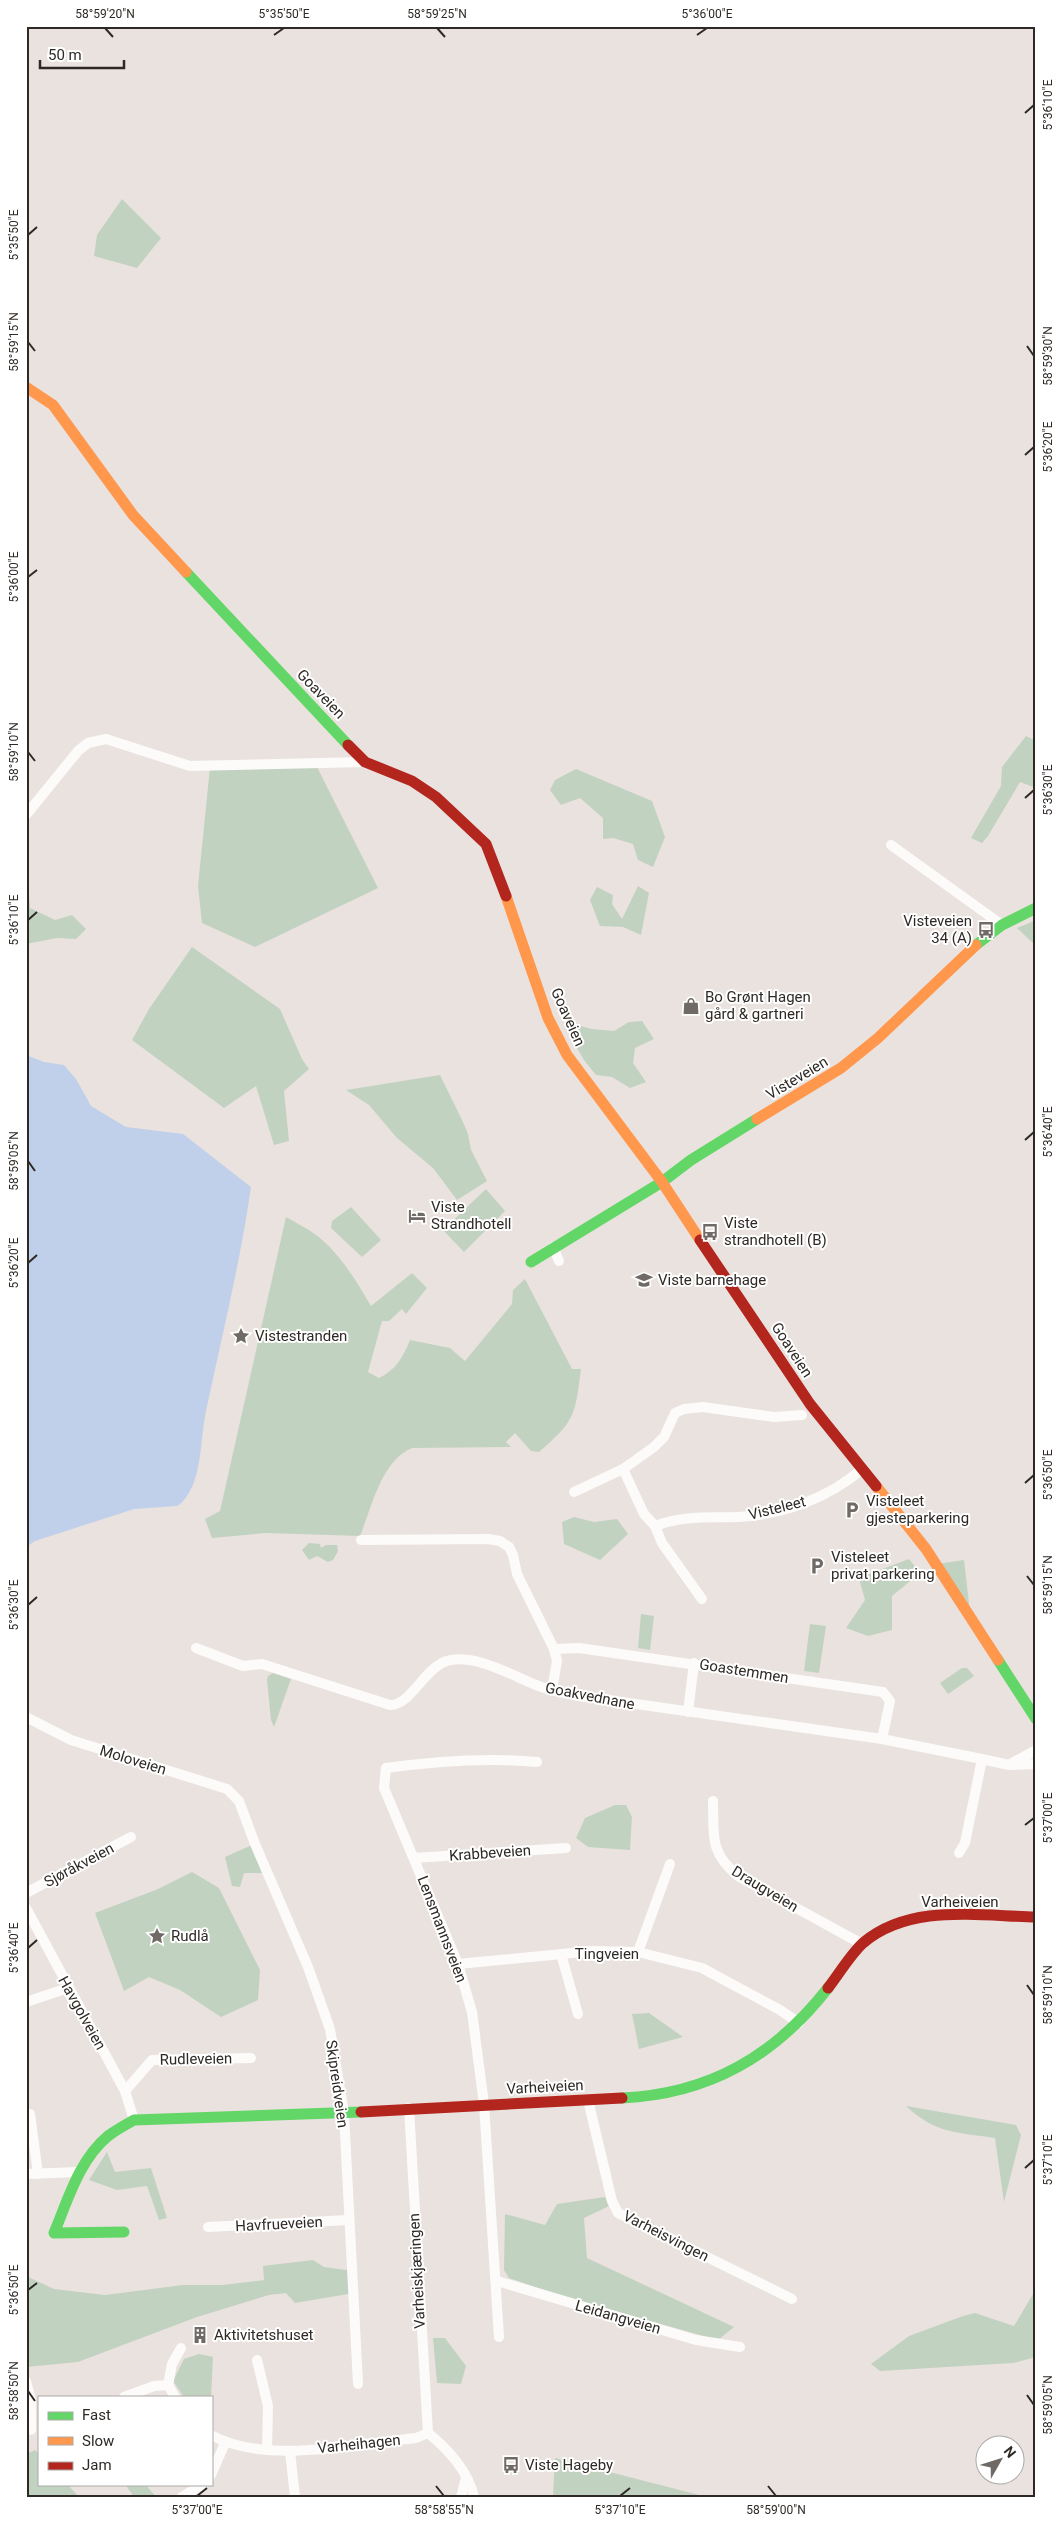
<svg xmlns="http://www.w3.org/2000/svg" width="1062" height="2523" viewBox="0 0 1062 2523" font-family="Roboto,sans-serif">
<rect width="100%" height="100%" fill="#eae2de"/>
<g fill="#c2d2c1">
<polygon points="122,199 161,238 137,268 94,256 97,235"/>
<polygon points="1026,736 1036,741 1036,788 1020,782 988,836 982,843 971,838 1001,786 1002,767"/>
<polygon points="316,765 378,888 255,947 202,923 198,886 210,767"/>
<polygon points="576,769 652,801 665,837 653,867 638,860 633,844 613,838 603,839 603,818 580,798 561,805 550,790 555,780"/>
<polygon points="638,886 649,893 641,935 623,927 600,926 590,900 597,887 613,895 612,904 622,919"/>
<polygon points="26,892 29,892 30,908 55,920 72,915 86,929 76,939 57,938 26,944"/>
<polygon points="1036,920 1036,946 1017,928"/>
<polygon points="192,947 280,1009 302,1059 309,1069 284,1091 289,1141 274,1145 256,1086 224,1108 132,1040 149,1009"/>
<polygon points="642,1021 654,1039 635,1048 633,1063 646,1082 630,1088 612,1077 596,1075 584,1060 564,1026 569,1023 592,1029 614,1031 629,1022"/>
<polygon points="440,1075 463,1122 468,1134 471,1150 487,1181 457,1200 433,1168 397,1138 369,1105 346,1090"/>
<polygon points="486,1189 505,1211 464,1252 443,1230"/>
<polygon points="351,1207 381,1240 362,1257 331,1228 332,1221"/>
<path d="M286,1217C296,1223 307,1228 316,1235C339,1252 357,1282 371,1306L412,1273L427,1288L406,1314L402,1309L389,1321H382L368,1372L379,1378C396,1370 403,1357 410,1340L450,1348L465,1361L512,1304L513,1290L525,1279L572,1369H581C575,1416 575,1421 539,1452L531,1451L515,1433L506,1442L511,1447L412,1448C381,1461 372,1507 360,1536L266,1533L212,1538L205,1519L220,1511Z"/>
<polygon points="574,1517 594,1522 617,1519 628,1534 600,1560 564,1544 562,1522"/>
<polygon points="309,1543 320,1544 321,1548 326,1545 337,1545 338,1551 333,1560 328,1562 317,1556 309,1560 302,1550"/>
<polygon points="909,1559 920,1573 892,1596 892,1630 868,1636 846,1628 865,1600 859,1578"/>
<polygon points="964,1560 970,1612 937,1564"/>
<polygon points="641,1614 654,1616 650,1650 638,1648"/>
<polygon points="810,1624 826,1626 819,1673 804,1671"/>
<polygon points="962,1668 967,1668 974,1676 948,1694 940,1683"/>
<polygon points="273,1673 291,1679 274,1727 271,1720 267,1680 268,1676"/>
<polygon points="615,1805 626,1805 632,1817 630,1850 588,1847 576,1838 585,1818"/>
<polygon points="252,1845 263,1873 244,1873 240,1887 232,1886 225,1857"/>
<polygon points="192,1872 219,1888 260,1970 258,2000 221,2017 180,1990 149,1977 124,1991 95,1913 158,1889"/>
<polygon points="649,2013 683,2037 639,2049 632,2014"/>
<path d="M906,2106L1016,2125L1021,2135L1004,2202L995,2138C956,2132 936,2134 906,2106Z"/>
<polygon points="107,2152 115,2172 151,2168 167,2218 159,2220 147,2186 117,2190 89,2180"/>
<polygon points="605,2197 609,2206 584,2218 587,2258 734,2327 718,2340 564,2297 509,2278 504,2270 505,2214 545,2225 557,2204"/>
<polygon points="313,2260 324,2267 353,2271 354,2293 295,2303 286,2293 269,2295 197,2317 78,2362 26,2367 26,2276 54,2289 105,2295 183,2285 223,2285 264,2280 263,2266"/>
<polygon points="1036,2289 1036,2357 1013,2363 880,2371 871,2364 909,2336 963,2316 975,2313 1014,2326"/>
<polygon points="433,2338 445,2338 466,2366 461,2384 437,2383"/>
<polygon points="199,2354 213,2357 211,2398 184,2397 173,2381 184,2359"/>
<polygon points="35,2450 39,2454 39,2484 67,2484 79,2497 26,2497 26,2454"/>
<polygon points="555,2458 707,2497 553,2497"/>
<polygon points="125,2484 145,2484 156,2497 134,2497"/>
</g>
<path fill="#c0d0ea" d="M26,1055L44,1062L64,1065L76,1079L91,1106L126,1127L183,1134L251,1187C240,1263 222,1336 206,1411C201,1434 202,1460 194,1482C191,1490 185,1502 177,1506L134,1509L35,1541L26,1547Z"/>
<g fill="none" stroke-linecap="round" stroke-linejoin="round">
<g stroke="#fcfbfa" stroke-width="10">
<polyline points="26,815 78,751 88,743 106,739 190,766 365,762"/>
<polyline points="891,845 1002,925"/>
<polyline points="553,1247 559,1261"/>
<polyline points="623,1469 654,1447 664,1437 675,1413 684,1409 703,1407 774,1417 802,1415"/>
<path d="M574,1492L623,1469L644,1514L655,1526C684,1515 708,1518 738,1517C782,1515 829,1498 862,1469"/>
<polyline points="655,1526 662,1543 702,1599"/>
<polyline points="361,1540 488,1539 500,1541 509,1547 513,1555 517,1574 554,1649 557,1661 552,1690"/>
<path d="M196,1648L243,1666L262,1664L390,1705C410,1705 422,1673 442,1663C469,1650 511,1675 536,1685C548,1690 560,1692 573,1695L882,1739L982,1759"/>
<polyline points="554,1649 579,1648 883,1692 890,1701 882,1739"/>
<polyline points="688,1712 694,1663"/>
<polyline points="26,1717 71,1740 227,1789 239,1801 255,1844 308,1967 330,2029 344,2113 358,2384"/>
<polyline points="1012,1763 1036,1750"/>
<path d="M713,1801C714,1836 709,1852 738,1876L862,1944"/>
<polyline points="959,1853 965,1843 982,1759 1009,1765 1036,1764"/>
<polyline points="414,1858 566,1848"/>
<polyline points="26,1893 131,1837"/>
<polyline points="26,1908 125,2091 134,2120"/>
<polyline points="638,1952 670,1864"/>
<polyline points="561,1954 578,2014"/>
<polyline points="458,1964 593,1951 638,1952 702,1968 780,2010 799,2023"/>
<polyline points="26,2002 68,1988"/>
<polyline points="125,2091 152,2060 251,2058"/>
<polyline points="588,2100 612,2201 618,2213 792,2299"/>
<polyline points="409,2108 428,2433"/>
<polyline points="30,2114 38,2174"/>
<polyline points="26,2174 79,2172"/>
<polyline points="208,2227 349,2220"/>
<polyline points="497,2281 696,2340 740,2347"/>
<path d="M499,2337L484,2104L472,2012L458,1964L384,1788L386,1768C436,1761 486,1757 537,1762"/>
<polyline points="257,2360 268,2406 267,2450"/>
<polyline points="26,2381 31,2400 31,2430"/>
<polyline points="168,2385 172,2364 181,2348"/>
<polyline points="124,2397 154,2386 168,2385 175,2397"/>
<path d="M428,2433C447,2448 469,2472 474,2497"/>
<path d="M211,2435C265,2465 356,2444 416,2438L428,2433"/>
<polyline points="290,2451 295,2497"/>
<polyline points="211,2475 225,2443"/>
<polyline points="182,2497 203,2484"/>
<polyline points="461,2497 466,2478"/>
</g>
<g stroke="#63d668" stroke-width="11">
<polyline points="186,572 348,745"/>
<polyline points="976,945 1002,925 1036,908"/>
<polyline points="531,1262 662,1182 691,1160 757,1119"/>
<polyline points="998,1660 1036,1719"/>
<path d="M622,2098C709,2094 775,2056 828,1988"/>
<path d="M124,2232L54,2233C68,2200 79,2160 108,2136C116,2130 125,2125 134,2120L361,2112"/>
</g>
<g stroke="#ff974d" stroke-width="11">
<polyline points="26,387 53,405 133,515 186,572"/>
<polyline points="506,896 548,1018 567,1055 662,1182 700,1240"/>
<polyline points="757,1119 841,1068 878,1038 976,945"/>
<polyline points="876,1486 926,1549 998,1660"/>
</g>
<g stroke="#b3261e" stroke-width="11">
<polyline points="348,745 365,762 412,781 436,797 486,844 506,896"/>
<polyline points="700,1240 810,1404 876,1486"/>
<path d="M828,1988C839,1974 850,1955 863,1943C910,1903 979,1916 1036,1917"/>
<polyline points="361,2112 622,2098"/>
</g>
</g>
<path fill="none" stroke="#2e2925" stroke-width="2" d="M105,28L113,37M437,28L445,37M274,35L284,28M697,35L707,28M1025,113L1034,105M28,235L37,227M28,342L35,351M1027,346L1034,356M1025,455L1034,447M28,577L37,570M28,752L35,761M1025,798L1034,790M28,920L37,912M1025,1140L1034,1132M28,1161L35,1171M28,1263L37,1255M1025,1483L1034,1475M1027,1576L1034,1585M28,1605L37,1597M1025,1825L1034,1818M28,1948L37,1940M1027,1985L1034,1995M1025,2168L1034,2160M28,2290L37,2283M28,2391L35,2401M1027,2395L1034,2405M436,2486L444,2496M768,2486L776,2496M197,2496L207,2488M620,2496L630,2488"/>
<defs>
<g id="bus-bare" transform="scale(1.35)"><path d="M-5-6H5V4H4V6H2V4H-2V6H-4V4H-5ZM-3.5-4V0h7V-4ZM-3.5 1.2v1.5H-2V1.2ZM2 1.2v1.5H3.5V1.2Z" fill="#706a66" stroke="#fff" stroke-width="2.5" paint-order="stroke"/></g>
<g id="shop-bare" transform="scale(1.35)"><path d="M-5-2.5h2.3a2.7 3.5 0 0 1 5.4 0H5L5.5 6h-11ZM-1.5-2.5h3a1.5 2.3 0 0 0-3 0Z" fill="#706a66" stroke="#fff" stroke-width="2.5" paint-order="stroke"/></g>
<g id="hotel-bare" transform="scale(1.35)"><path d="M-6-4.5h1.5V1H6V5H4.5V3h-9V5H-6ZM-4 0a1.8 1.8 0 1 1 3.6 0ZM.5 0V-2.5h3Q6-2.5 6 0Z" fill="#706a66" stroke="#fff" stroke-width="2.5" paint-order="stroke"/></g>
<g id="school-bare" transform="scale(1.35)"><path d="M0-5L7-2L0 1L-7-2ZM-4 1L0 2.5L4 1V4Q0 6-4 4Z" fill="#706a66" stroke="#fff" stroke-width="2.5" paint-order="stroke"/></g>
<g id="sight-bare" transform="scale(1.35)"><path d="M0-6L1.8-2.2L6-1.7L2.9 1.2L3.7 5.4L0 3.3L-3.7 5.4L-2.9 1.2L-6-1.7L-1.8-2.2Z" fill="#706a66" stroke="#fff" stroke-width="2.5" paint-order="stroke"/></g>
<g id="parking-bare" transform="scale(1.35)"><path d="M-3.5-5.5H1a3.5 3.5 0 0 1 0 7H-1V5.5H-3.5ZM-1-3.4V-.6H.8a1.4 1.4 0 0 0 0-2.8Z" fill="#706a66" stroke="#fff" stroke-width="2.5" paint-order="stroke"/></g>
<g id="building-bare" transform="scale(1.35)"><path d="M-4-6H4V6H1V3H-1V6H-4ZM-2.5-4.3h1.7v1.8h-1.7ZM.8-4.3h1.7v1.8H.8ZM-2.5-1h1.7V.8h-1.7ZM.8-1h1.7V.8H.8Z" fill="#706a66" stroke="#fff" stroke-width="2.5" paint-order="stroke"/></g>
</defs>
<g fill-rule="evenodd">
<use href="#bus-bare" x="986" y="930"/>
<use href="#shop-bare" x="691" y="1006"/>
<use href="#hotel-bare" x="417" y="1216"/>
<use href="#bus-bare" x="710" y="1232"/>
<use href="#school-bare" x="644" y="1280"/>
<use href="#sight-bare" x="241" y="1336"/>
<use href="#parking-bare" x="852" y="1510"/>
<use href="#parking-bare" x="817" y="1566"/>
<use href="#sight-bare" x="157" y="1936"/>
<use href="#building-bare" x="200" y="2335"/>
<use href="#bus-bare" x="511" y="2465"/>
</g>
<g text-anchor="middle" stroke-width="4" stroke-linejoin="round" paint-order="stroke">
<g font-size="15" fill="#2e2925" stroke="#fff">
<text transform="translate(321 694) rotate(46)" y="5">Goaveien</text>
<text transform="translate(568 1017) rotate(66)" y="5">Goaveien</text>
<text transform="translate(797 1078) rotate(-31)" y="5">Visteveien</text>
<text transform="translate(792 1350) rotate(57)" y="5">Goaveien</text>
<text transform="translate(777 1508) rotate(-14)" y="5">Visteleet</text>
<text transform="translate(744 1671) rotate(9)" y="5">Goastemmen</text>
<text transform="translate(590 1696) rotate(11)" y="5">Goakvednane</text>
<text transform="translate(133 1760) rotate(17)" y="5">Moloveien</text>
<text transform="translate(490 1853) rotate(-4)" y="5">Krabbeveien</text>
<text transform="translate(79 1865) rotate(-28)" y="5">Sjøråkveien</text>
<text transform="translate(765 1889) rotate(31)" y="5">Draugveien</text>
<text x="960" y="1907">Varheiveien</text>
<text transform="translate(442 1929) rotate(69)" y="5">Lensmannsveien</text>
<text x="607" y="1959">Tingveien</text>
<text transform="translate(82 2013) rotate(61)" y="5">Havgolveien</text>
<text transform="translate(196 2059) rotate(-1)" y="5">Rudleveien</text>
<text transform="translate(337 2084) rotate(82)" y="5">Skipreidveien</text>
<text transform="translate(545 2087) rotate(-3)" y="5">Varheiveien</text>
<text transform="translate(279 2224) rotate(-3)" y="5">Havfrueveien</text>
<text transform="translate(666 2236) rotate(27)" y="5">Varheisvingen</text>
<text transform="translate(417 2271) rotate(-93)" y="5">Varheiskjæringen</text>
<text transform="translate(618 2317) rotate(16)" y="5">Leidangveien</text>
<text transform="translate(359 2444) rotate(-6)" y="5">Varheihagen</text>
</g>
<g font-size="15" fill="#2e2925" stroke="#fff" text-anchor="start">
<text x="972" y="926" text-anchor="end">Visteveien<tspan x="972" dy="17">34 (A)</tspan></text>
<text x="705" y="1002">Bo Grønt Hagen<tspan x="705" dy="17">gård &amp; gartneri</tspan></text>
<text x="431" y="1212">Viste<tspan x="431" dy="17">Strandhotell</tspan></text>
<text x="724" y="1228">Viste<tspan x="724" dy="17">strandhotell (B)</tspan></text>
<text x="658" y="1285">Viste barnehage</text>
<text x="255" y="1341">Vistestranden</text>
<text x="866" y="1506">Visteleet<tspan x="866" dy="17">gjesteparkering</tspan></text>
<text x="831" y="1562">Visteleet<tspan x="831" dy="17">privat parkering</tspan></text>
<text x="171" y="1941">Rudlå</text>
<text x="214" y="2340">Aktivitetshuset</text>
<text x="525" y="2470">Viste Hageby</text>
</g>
</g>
<rect width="1062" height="2523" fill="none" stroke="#ffffff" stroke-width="55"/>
<rect x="38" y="2396" width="175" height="90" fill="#ffffff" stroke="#aba9a8"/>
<rect x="48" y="2412" width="25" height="8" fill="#63d668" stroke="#aba9a8"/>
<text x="82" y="2420" font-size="15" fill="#2e2925">Fast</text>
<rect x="48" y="2437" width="25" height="8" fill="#ff974d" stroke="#aba9a8"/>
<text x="82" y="2446" font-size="15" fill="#2e2925">Slow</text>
<rect x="48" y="2462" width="25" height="8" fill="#b3261e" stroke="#aba9a8"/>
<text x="82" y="2470" font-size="15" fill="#2e2925">Jam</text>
<g transform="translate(1000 2460) rotate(51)"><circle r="24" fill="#ffffff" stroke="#aba9a8"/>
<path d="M0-4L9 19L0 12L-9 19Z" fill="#706a66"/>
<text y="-8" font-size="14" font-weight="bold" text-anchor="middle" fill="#2e2925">N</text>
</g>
<path d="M40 60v8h84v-8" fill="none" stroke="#2e2925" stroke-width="2.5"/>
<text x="48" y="60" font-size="15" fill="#2e2925" stroke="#ffffff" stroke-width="4" paint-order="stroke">50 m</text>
<rect x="28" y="28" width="1006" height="2468" fill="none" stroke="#2e2925" stroke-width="2"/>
<g font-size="12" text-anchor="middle" fill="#2e2925">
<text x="105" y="18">58°59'20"N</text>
<text x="284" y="18">5°35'50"E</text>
<text x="437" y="18">58°59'25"N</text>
<text x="707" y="18">5°36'00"E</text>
<text transform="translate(1048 105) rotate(-90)" y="4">5°36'10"E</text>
<text transform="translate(14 235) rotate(-90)" y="4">5°35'50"E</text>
<text transform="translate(14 342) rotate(-90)" y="4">58°59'15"N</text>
<text transform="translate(1048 356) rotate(-90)" y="4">58°59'30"N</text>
<text transform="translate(1048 447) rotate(-90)" y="4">5°36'20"E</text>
<text transform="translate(14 577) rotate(-90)" y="4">5°36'00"E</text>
<text transform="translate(14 752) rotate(-90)" y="4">58°59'10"N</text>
<text transform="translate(1048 790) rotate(-90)" y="4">5°36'30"E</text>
<text transform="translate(14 920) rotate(-90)" y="4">5°36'10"E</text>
<text transform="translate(1048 1132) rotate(-90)" y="4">5°36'40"E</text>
<text transform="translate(14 1161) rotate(-90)" y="4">58°59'05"N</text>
<text transform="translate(14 1263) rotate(-90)" y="4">5°36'20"E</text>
<text transform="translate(1048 1475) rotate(-90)" y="4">5°36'50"E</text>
<text transform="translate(1048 1585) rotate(-90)" y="4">58°59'15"N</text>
<text transform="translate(14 1605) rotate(-90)" y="4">5°36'30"E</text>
<text transform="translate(1048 1818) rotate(-90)" y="4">5°37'00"E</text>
<text transform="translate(14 1948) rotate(-90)" y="4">5°36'40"E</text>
<text transform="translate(1048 1995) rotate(-90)" y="4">58°59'10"N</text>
<text transform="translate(1048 2160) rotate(-90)" y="4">5°37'10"E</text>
<text transform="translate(14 2290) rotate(-90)" y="4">5°36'50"E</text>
<text transform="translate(14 2391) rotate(-90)" y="4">58°58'50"N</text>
<text transform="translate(1048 2405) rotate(-90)" y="4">58°59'05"N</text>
<text x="197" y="2514">5°37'00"E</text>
<text x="444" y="2514">58°58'55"N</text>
<text x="620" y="2514">5°37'10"E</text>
<text x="776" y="2514">58°59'00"N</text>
</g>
</svg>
